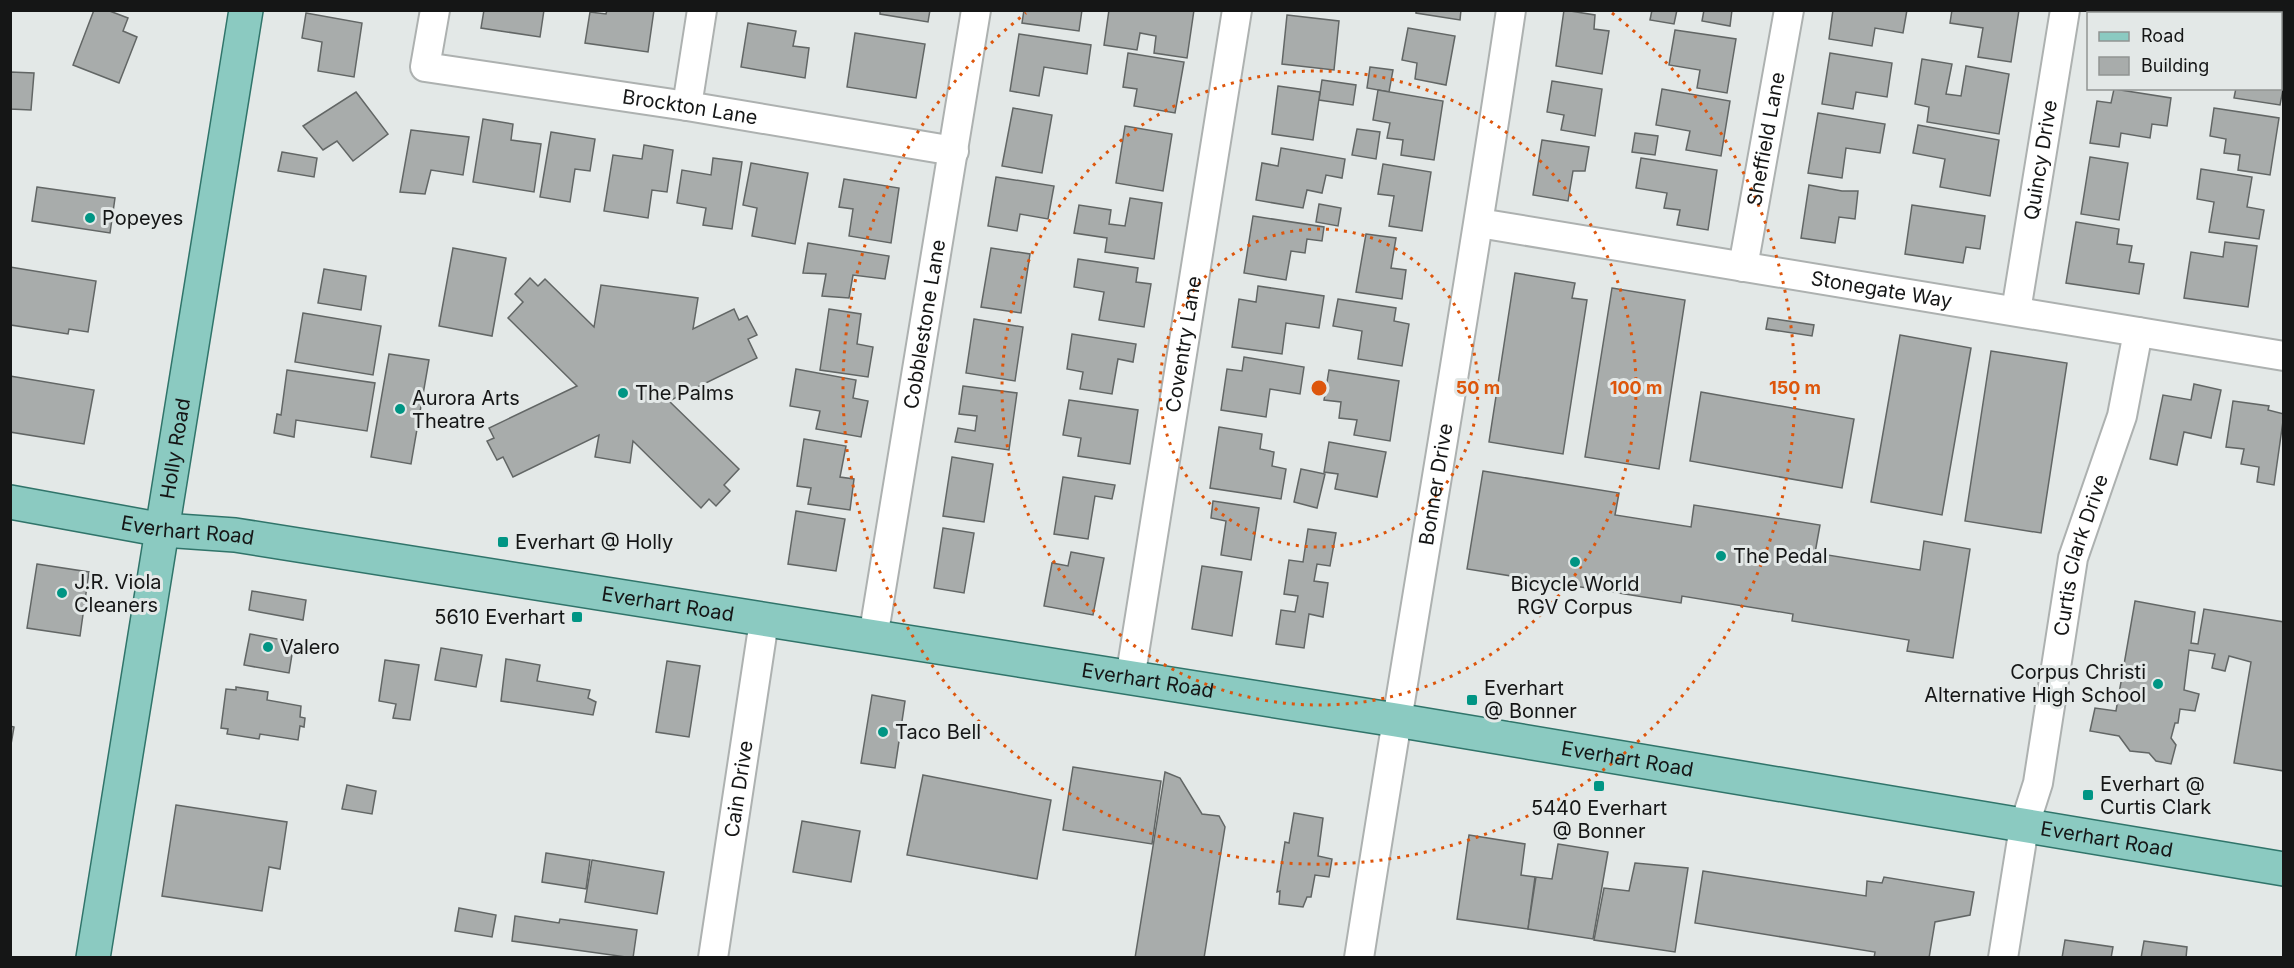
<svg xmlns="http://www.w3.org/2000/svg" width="2294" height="968" viewBox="0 0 2294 968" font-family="Inter,sans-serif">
<rect width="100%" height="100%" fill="#e3e8e7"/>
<g fill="#a8acab" stroke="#626665" stroke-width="1.5">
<polygon points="94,10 107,10 128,18 123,31 137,37 119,83 73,65"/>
<polygon points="484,10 544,10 540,37 481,28"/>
<polygon points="607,10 654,10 648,52 585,43 590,12 606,14"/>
<polygon points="880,10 930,10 928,22 880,14"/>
<polygon points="1024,10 1082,10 1079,31 1022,23"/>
<polygon points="1109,10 1194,10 1187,58 1154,53 1156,36 1140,33 1137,50 1104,45"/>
<polygon points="1416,10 1461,10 1460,20 1416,13"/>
<polygon points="1564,10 1595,15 1594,29 1609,31 1602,74 1556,66"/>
<polygon points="1652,10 1677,10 1674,24 1650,20"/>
<polygon points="1704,10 1732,10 1730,26 1702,21"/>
<polygon points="1833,10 1907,10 1903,33 1875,28 1872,46 1829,39"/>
<polygon points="1952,10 2019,10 2011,62 1978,57 1983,28 1950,23"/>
<polygon points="2176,10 2176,14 2117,11 2118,10"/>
<polygon points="2248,10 2284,10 2282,34 2280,14 2248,14"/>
<polygon points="306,13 362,23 354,77 318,71 322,42 302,38"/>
<polygon points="1287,15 1339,21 1334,70 1282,64"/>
<polygon points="748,23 796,31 793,46 809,48 805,78 741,67"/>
<polygon points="1408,28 1455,36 1446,85 1415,79 1417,63 1402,60"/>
<polygon points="1675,30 1736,39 1727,93 1697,88 1700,70 1669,65"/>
<polygon points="855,33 925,44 916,98 847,87"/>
<polygon points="1019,34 1091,45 1087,74 1044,67 1039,96 1010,91"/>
<polygon points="1128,53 1184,62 1175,113 1134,106 1137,89 1123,87"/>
<polygon points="1830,53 1892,63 1887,97 1856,92 1853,109 1822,104"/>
<polygon points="2280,53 2284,54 2284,84 2280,105 2234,98 2236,88 2280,88"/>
<polygon points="1922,59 1952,64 1946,94 1961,96 1966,66 2009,74 1999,134 1927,122 1929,107 1915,104"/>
<polygon points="1370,67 1393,70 1389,92 1367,88"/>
<polygon points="10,72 34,73 31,110 10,109"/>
<polygon points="1322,80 1356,85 1353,105 1319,100"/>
<polygon points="1552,81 1602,89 1595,136 1561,130 1564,115 1547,112"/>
<polygon points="1278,86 1320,92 1313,140 1272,134"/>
<polygon points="1662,89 1730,101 1721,156 1686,150 1690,131 1656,125"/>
<polygon points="2114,89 2171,98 2167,126 2152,124 2150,138 2121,133 2119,147 2090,143 2097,101 2111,103"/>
<polygon points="1378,90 1443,101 1434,160 1401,155 1403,140 1387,138 1390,123 1373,120"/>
<polygon points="356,92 388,134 353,161 337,141 323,150 303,126"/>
<polygon points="1013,108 1052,115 1042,173 1002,166"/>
<polygon points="2214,108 2279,118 2270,175 2238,170 2240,155 2224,153 2226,139 2210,136"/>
<polygon points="1818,113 1885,124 1880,153 1846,148 1842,178 1808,173"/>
<polygon points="483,119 513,124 511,140 541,144 534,192 473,182"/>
<polygon points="1918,125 1999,140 1990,196 1940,187 1945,159 1913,153"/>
<polygon points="1125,126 1172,134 1163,191 1116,183"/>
<polygon points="1357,129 1380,132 1376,159 1352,155"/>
<polygon points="411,130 469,137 463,175 431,170 425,194 400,192"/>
<polygon points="551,132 595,139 590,171 575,169 570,202 540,197"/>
<polygon points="1635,133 1658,136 1655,155 1632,152"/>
<polygon points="1542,140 1589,147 1585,171 1573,171 1568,201 1533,195"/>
<polygon points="644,145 673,150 667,192 652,190 648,218 604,211 613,155 642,159"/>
<polygon points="1281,148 1345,159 1342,178 1326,175 1322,193 1307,190 1303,208 1256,200 1262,163 1278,166"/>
<polygon points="282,152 317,158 314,177 278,171"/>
<polygon points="2090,157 2128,163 2119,220 2081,214"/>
<polygon points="713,158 742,162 732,229 703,225 706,208 677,203 682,170 711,175"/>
<polygon points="1641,158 1717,170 1708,230 1677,225 1680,210 1664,208 1667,193 1636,188"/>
<polygon points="751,163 808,173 795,244 752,236 757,208 743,205"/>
<polygon points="1383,164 1431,172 1422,231 1389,226 1394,196 1378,194"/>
<polygon points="2201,169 2252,177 2247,207 2264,210 2259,239 2209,232 2214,202 2197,199"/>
<polygon points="996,177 1054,186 1048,219 1020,214 1017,231 988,226"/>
<polygon points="844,179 899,188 891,243 849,236 853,209 839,207"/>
<polygon points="1809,185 1842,191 1858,191 1855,219 1839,217 1835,243 1801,238"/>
<polygon points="37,187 115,198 110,233 32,221"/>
<polygon points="1130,198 1162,203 1154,259 1105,252 1107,238 1074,233 1079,205 1111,210 1109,224 1125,226"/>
<polygon points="1319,204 1341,208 1338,226 1316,222"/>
<polygon points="1912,205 1985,216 1980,249 1966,247 1963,263 1905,254"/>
<polygon points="1253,216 1324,227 1322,241 1307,239 1305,253 1291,251 1286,280 1244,273"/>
<polygon points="2076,222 2119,229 2117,244 2132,246 2129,262 2144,264 2139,294 2066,283"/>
<polygon points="1366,234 1396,238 1391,268 1406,270 1402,299 1356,292"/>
<polygon points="2225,242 2257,246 2248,307 2184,298 2191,252 2223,257"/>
<polygon points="808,243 889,256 885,279 853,275 849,298 822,296 826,274 803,273"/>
<polygon points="453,248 506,258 492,336 439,326"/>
<polygon points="991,248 1030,254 1021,313 981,307"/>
<polygon points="1078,259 1138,268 1136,282 1151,284 1144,327 1099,320 1104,292 1074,287"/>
<polygon points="10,267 96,281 88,332 69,329 68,334 11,325"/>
<polygon points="324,269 366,276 361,310 318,303"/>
<polygon points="1515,273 1575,283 1572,298 1587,300 1563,454 1489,442"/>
<polygon points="530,278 538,286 545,279 594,327 601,285 698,298 693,329 734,309 739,320 747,316 757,335 748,339 757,358 669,401 739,469 724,485 730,491 716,506 709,499 701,508 633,441 630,463 595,457 599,435 513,477 503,457 497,460 487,441 494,438 489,428 577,386 508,318 523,302 515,294"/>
<polygon points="1258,286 1324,296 1319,328 1286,323 1282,354 1232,347 1239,299 1256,302"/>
<polygon points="1612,288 1685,300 1659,469 1585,457"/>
<polygon points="1338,299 1396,308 1394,321 1409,324 1402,366 1358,359 1362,331 1333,326"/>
<polygon points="829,309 861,314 857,344 873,347 868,377 820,370"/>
<polygon points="303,313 381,326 373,375 295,362"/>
<polygon points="1768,318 1814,325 1812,336 1766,329"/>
<polygon points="974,319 1023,327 1015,381 966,373"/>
<polygon points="1072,334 1136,344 1133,362 1118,359 1112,394 1080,389 1083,372 1067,369"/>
<polygon points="1900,335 1971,348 1942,515 1871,502"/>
<polygon points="1991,351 2067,363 2041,533 1965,521"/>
<polygon points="389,354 429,360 411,464 371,457"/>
<polygon points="1244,357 1304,367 1300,394 1270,389 1266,417 1221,410 1227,369 1242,371"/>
<polygon points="796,369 856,380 853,398 868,401 861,437 816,429 820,411 790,406"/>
<polygon points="287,370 375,383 367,431 296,420 294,437 274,433 277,414 281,415"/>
<polygon points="1329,370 1399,381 1390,441 1354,435 1357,420 1339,418 1341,402 1324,400"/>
<polygon points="10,376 94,390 84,444 10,432"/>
<polygon points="2194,384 2221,390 2211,438 2184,432 2177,465 2150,459 2163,395 2191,400"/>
<polygon points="963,386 1017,393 1009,450 955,442 958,428 975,431 977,416 959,414"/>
<polygon points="1701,392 1854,419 1842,488 1690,461"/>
<polygon points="1069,400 1138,410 1130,464 1078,456 1081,438 1063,435"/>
<polygon points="2233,401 2269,406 2268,410 2284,414 2274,485 2257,482 2259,467 2241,464 2244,449 2226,447"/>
<polygon points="1219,427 1262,434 1260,449 1274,452 1272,466 1286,469 1281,499 1210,488"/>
<polygon points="804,439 846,446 840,477 854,479 850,510 808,504 811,488 797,486"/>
<polygon points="1329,442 1386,452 1377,497 1335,489 1338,474 1324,472"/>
<polygon points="952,457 993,464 984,522 943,516"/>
<polygon points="1301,469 1325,474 1317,508 1294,502"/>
<polygon points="1483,471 1619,493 1615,515 1691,527 1694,505 1820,525 1815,553 1920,570 1924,541 1970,549 1953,658 1907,651 1909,640 1792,621 1793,614 1682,596 1681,603 1467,569"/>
<polygon points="1063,477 1115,485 1112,499 1095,496 1088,539 1054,534"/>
<polygon points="1213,501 1259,508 1251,560 1221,555 1226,521 1211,518"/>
<polygon points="796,511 845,519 836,571 788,564"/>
<polygon points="943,528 974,533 964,593 934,588"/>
<polygon points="1308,529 1336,533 1330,566 1317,564 1314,581 1328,583 1323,617 1309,614 1304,648 1276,644 1281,610 1295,612 1298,596 1284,594 1289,560 1303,562"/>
<polygon points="1071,552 1104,558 1093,615 1044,606 1052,563 1068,566"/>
<polygon points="37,564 89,572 80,636 27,628"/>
<polygon points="1202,566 1242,572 1232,636 1192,629"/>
<polygon points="252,591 306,600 303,620 249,610"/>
<polygon points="2135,601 2195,612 2191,643 2198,644 2204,609 2284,622 2284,771 2234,763 2251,662 2229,656 2225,671 2212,668 2215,654 2189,650 2184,690 2199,694 2195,711 2180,709 2178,723 2175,723 2171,738 2176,745 2171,764 2156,761 2149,753 2130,751 2119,736 2090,731 2095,708 2116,711"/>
<polygon points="250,634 294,642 289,673 244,665"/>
<polygon points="441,648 482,655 476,687 435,680"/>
<polygon points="506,659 540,665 537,681 590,690 588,698 596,702 593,715 501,701"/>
<polygon points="385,660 419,665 410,720 393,718 396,704 379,701"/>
<polygon points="667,661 700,666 689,737 656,732"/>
<polygon points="236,687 268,692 267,700 301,706 300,717 305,718 304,727 300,726 298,740 260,734 259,739 227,734 228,729 221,728 226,689 236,690"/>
<polygon points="872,695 905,701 895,768 861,763"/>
<polygon points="10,726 14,727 10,750"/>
<polygon points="1073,767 1161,781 1152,844 1063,830"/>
<polygon points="1165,772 1180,778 1202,814 1219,816 1225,827 1204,958 1135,958"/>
<polygon points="923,775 1051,800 1037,879 907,855"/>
<polygon points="347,785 376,791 372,814 342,809"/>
<polygon points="176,805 287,822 280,869 269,867 262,911 162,896"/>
<polygon points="1294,813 1323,818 1318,856 1332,859 1329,877 1315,875 1311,897 1307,897 1303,907 1279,904 1280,891 1277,892 1285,842 1289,843"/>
<polygon points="802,821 860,831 851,882 793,872"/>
<polygon points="1469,835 1525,844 1521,875 1535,877 1528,929 1457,919"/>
<polygon points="1558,844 1608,852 1593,939 1528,929 1536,877 1552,879"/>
<polygon points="546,853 590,860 586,889 542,882"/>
<polygon points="592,860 664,872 657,914 585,902"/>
<polygon points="1635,863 1688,868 1675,952 1594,940 1604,888 1629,891"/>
<polygon points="1703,871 1866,896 1867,881 1882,883 1884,877 1974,892 1970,915 1935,922 1929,958 1874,958 1875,952 1695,923"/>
<polygon points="459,908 496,915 492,937 455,931"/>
<polygon points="515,916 559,923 560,919 637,930 633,958 512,941"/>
<polygon points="2065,940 2113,947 2111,958 2062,958"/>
<polygon points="2144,941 2187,947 2186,958 2141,958"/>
</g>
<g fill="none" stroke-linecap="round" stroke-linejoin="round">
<g stroke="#adb1b0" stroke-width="32">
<g id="minor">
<path id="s1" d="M435,10L425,67L687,106L954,151"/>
<polyline points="687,106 702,10"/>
<path id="s2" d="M1479,223L2284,356"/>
<path id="s3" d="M1743,267L1789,10"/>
<path id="s4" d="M2016,311L2065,10"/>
<path id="s5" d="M873,638L976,10"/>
<path id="s6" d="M1130,679L1237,10"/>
<path id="s7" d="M713,958L764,621"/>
<path id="s8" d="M1359,958C1408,642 1464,327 1511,10"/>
<path id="s9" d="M2003,958L2024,827L2038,783L2073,558L2122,416L2138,332"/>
</g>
</g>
<g stroke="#30746a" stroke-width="36">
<g id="major">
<path id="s10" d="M10,502L163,530L235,535L1396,720L2284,869"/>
<path id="s11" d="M93,958L246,10"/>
</g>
</g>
<use href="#minor" stroke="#fff" stroke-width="28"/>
<use href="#major" stroke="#8bcac1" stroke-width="33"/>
</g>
<g fill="none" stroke="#dd560c" stroke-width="3" stroke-dasharray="3 6">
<circle cx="1319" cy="388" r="159"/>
<circle cx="1319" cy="388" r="317"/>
<path d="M1612 13A476 476 0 1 1 1026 13"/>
</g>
<g fill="#009584" stroke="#e3e8e7" stroke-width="2">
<circle cx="90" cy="218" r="6"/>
<circle cx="623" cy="393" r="6"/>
<circle cx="400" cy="409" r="6"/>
<rect x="497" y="536" width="12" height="12" rx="3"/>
<circle cx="1721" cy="556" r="6"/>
<circle cx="1575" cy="562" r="6"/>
<circle cx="62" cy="593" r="6"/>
<rect x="571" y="611" width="12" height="12" rx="3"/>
<circle cx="268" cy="647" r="6"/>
<circle cx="2158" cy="684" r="6"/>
<rect x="1466" y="694" width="12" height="12" rx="3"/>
<circle cx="883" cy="732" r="6"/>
<rect x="1593" y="780" width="12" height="12" rx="3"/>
<rect x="2082" y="789" width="12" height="12" rx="3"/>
</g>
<g text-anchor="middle" stroke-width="6" stroke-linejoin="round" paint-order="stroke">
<g font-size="20" fill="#151616" stroke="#e3e8e7">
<text dy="7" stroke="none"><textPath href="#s1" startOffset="326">Brockton Lane</textPath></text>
<text dy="7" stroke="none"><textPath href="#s3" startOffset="130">Sheffield Lane</textPath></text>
<text dy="7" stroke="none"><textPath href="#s4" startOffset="153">Quincy Drive</textPath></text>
<text dy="7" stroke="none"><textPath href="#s2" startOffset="408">Stonegate Way</textPath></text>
<text dy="7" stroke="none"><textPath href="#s5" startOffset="318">Cobblestone Lane</textPath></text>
<text dy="7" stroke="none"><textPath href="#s6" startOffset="339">Coventry Lane</textPath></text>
<text dy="7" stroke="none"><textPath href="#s11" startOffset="516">Holly Road</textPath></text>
<text dy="7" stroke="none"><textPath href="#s8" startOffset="480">Bonner Drive</textPath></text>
<text dy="7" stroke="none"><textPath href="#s10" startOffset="180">Everhart Road</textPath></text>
<text dy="7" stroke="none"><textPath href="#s9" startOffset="411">Curtis Clark Drive</textPath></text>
<text dy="7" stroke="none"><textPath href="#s10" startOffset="666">Everhart Road</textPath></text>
<text dy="7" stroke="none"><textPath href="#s10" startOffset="1152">Everhart Road</textPath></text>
<text dy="7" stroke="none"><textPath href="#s10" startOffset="1638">Everhart Road</textPath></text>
<text dy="7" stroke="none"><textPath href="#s7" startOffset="171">Cain Drive</textPath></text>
<text dy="7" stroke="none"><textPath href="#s10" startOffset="2124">Everhart Road</textPath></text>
</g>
<g font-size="20" fill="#151616" stroke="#e3e8e7" text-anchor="start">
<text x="102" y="225">Popeyes</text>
<text x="635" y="400">The Palms</text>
<text x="412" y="405">Aurora Arts<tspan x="412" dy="23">Theatre</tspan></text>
<text x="515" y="549">Everhart @ Holly</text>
<text x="1733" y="563">The Pedal</text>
<text x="74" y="589">J.R. Viola<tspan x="74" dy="23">Cleaners</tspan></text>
<text x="1575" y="591" text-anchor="middle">Bicycle World<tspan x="1575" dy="23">RGV Corpus</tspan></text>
<text x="565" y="624" text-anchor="end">5610 Everhart</text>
<text x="280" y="654">Valero</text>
<text x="2146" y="679" text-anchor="end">Corpus Christi<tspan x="2146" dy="23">Alternative High School</tspan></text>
<text x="1484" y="695">Everhart<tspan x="1484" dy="23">@ Bonner</tspan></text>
<text x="895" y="739">Taco Bell</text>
<text x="2100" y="791">Everhart @<tspan x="2100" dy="23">Curtis Clark</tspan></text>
<text x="1599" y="815" text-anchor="middle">5440 Everhart<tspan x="1599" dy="23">@ Bonner</tspan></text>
</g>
</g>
<circle cx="1319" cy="388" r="9" fill="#dd560c" stroke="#e3e8e7" stroke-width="3"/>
<g font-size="18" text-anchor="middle" font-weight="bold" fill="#dd560c" stroke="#e3e8e7" stroke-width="6" stroke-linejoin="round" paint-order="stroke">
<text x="1478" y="394">50 m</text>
<text x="1636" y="394">100 m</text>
<text x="1795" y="394">150 m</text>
</g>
<rect width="2294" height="968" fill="none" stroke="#151616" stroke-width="24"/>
<rect x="2087" y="12" width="195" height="78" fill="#e3e8e7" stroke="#919493" stroke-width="1.5"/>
<rect x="2099" y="32" width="30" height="9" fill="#8bcac1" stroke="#919493" stroke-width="1.5"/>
<text x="2141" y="42" font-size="18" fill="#151616">Road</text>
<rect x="2099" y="57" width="30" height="18" fill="#a8acab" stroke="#919493" stroke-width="1.5"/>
<text x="2141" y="72" font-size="18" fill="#151616">Building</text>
</svg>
